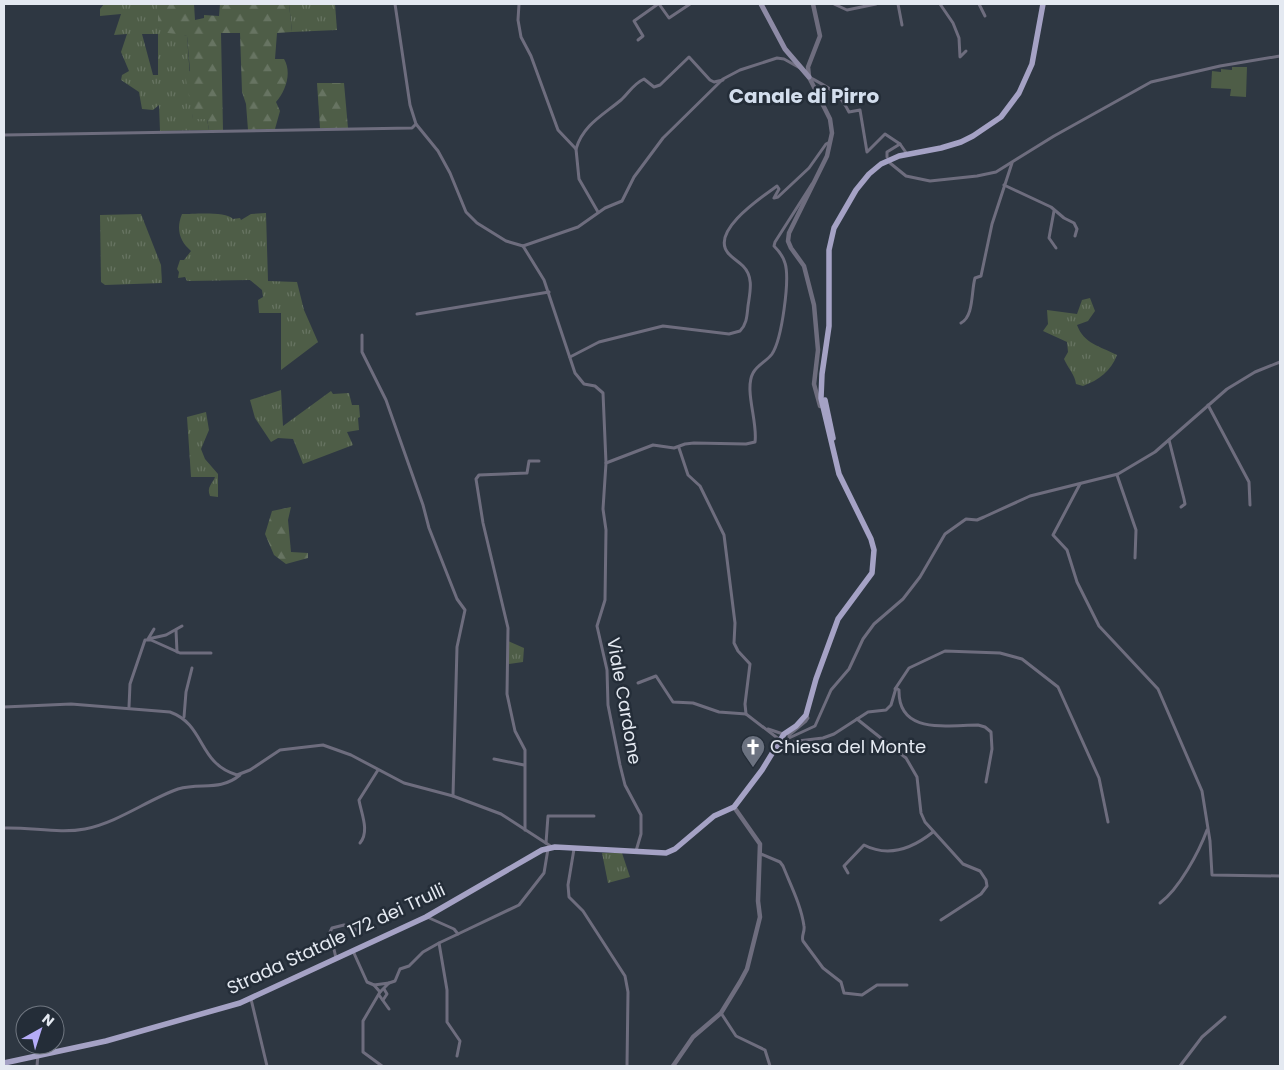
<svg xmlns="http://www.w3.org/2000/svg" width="1284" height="1070" viewBox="0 0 1284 1070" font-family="Poppins,sans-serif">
<defs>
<pattern id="grass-tufts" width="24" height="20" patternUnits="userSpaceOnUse" patternTransform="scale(1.25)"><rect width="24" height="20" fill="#4e5d47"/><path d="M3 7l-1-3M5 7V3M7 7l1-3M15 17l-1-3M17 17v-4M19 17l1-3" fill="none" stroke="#677462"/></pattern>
<pattern id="forest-firs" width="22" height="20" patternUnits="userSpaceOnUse" patternTransform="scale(1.25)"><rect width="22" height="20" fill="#4e5d47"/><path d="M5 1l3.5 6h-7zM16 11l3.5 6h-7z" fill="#677462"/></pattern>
</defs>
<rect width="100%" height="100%" fill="#2e3742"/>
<g fill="url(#grass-tufts)" fill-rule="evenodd">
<path d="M104,4H158V27L187,36L193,119H207L209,130L160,131L159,105L153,110L142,109L139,92L121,80L122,75L129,71L121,52L127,34L114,35L121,14L100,16V9ZM142,34H158V75H153Z"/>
<polygon points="289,4 335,4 337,30 292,32"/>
<path d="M266,213L268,281L297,282L304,310L318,342L281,370V313H259L258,300L263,297L262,290L250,280L187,281L185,277L178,278L179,272L177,269L180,260H184L191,251C179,241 176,228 182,214C194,214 226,211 233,219L240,218L241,220L251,214Z"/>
<polygon points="141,214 161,265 162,283 105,285 101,282 100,215"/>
<path d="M1090,298L1095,311L1088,321L1077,325C1084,344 1100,346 1117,355C1111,371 1099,380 1083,386L1076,384C1075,375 1068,368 1064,359L1068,352L1067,342L1043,331L1048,324L1047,310L1077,314L1082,300Z"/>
<polygon points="281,390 283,426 331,391 333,394 349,393 352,405 359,405 360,417 358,418 359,430 347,432 353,445 303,464 293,439 278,438 271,442 255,418 250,400"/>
<path d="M206,412L209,430L201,449L205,459L218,474V497L210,496C206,487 213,483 215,477H191L187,417Z"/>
<polygon points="508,641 524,648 523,662 509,664"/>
<polygon points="602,853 622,853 630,877 608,883"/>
</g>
<g fill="url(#forest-firs)">
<path d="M158,4H194L195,20L204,18V15L219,16L220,4H289L292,32L277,33L275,59H284C292,72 286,91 276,102L280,111L275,129L248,130L246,104L242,92L240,33H221L223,130H209L207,119H193L185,74L190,71L187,36L162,32L158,27Z"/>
<polygon points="317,83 344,83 348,128 320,128"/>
<polygon points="291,507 288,520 291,552 308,553 308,558 286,564 274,555 265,534 272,511"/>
</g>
<polygon fill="#4e5d47" points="1232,67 1247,67 1246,97 1230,96 1231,89 1211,88 1212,71 1221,72 1221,69 1232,70"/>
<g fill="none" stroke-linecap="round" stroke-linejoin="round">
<g stroke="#6e6d7e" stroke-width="3">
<polyline points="395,4 410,105 416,124 438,151 450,173 466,212 477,223 506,241 523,246"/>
<polyline points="519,4 518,20 521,37 531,56 558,130 576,149 579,179 598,212"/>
<polyline points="659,4 669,18 690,4"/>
<polyline points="834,4 847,10 876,4"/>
<polyline points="898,4 902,25"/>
<polyline points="940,4 953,23 959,38 960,57 966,51"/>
<polyline points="979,4 985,16"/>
<polyline points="638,40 643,36 634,21 658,4"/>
<path d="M811,78C829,88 839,92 849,112L860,110L867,152L885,134L900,144"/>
<polyline points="4,135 412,128 416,124"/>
<path d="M576,149C583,125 603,115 621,100C629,93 633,84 644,79L654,87L660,85L689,57L710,80L714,82L723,80"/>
<polyline points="887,157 887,152 900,144 907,154"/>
<polyline points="890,163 906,176 930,181 977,176 996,172 1054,136 1151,82 1220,66 1280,56"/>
<polyline points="1004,185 1051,207 1064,218 1074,223 1077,229 1075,236"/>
<polyline points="1054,211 1049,238 1056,248"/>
<polyline points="523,246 544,280 575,373 584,384 595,386 603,393 606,463 603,509 606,530 605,600 597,626 607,670 608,705 620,765 625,785 641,815 641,834 636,851"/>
<polyline points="523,246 578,227 605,208 622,201 634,177 663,138 723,79 740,70 777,58 784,59 800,68"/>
<polyline points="417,314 549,292"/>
<path d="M961,323C974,316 971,292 975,278L981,276L992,224L1012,163"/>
<polyline points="362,335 362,352 386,400 423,505 429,528 457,599 465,610 457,647 453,796"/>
<path d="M570,357L599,342L663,326L729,334L740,331C747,324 747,315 748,306C750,292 754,277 743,266C738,261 732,258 728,253C710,231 762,197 777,186L779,189L774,198L778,197L809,168L826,144L830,142"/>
<polyline points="1208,405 1249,482 1250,505"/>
<polyline points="1169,440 1184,499 1185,504 1181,507"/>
<polyline points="679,448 688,475 700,486 724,535 735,623 734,643 738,651 750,664 745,704 746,714 780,740"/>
<path d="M606,463L653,445L674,448L685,444L694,443L746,444L755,442C758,422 744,390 753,373C757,365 767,361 772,354C782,339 790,279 785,263C783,256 779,251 774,246L775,242L812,184"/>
<polyline points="1117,475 1136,530 1135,558"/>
<polyline points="1080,484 1053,535 1067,550 1077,582 1099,626 1158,689 1202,791 1210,841 1212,875 1280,876"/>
<polyline points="154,629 148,639 166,635 182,626"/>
<polyline points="176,630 177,652"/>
<polyline points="638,683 656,676 673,702 693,703 719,712 746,714"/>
<polyline points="895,689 909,668 945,651 1000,653 1022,659 1058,687 1099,778 1108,822"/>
<path d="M4,707L71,704L170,712C206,725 197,763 237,775L250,770L280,750L323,745L351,755L404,783L453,796L501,814L552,847"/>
<polyline points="129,707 130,684 145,640 151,640 180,653 211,653"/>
<polyline points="806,715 808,718 806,721 789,735 789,738 815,726 831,690 849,669 863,639 874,624 903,599 920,577 945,534 966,519 977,520 984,517 1030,496 1118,474 1155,452 1227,389 1255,372 1280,362"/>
<polyline points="184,717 186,692 192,668"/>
<polyline points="857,719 906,758 917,777 921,813 925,822 963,864 980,871 986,880 987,886 981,894 941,920"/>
<polyline points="768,729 783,734"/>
<path d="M778,747L798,741L823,738L834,734L868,712L886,710L891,705L896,688L899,690C898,735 947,725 978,725L985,727L991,732L992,749L986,782"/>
<polyline points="494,759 524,765"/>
<path d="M4,828C31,827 59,834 85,829C119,822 147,800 178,789C201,782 219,792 240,775"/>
<polyline points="525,830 525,750 515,731 507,694 508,628 483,523 476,479 479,475 527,473 529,461 539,461"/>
<path d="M360,843C370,831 361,813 359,800L378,770"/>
<polyline points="546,843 548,816 594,816"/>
<polyline points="574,849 568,885 569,897 583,911 625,976 628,992 627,1066"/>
<path d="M761,854L780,862L783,866C791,886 801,905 804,926C805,932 801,936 803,941L823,968L841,982L844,993L862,995L877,985H907"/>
<path d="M848,873L844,866L864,845C889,858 913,848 933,832"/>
<path d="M1160,903C1179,889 1199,852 1207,830"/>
<polyline points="427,917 454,929 458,934 519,905 544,873 548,849"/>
<polyline points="353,951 367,982 374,985 380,992 363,1021 363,1052 382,1066"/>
<polyline points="336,958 330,932 332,928 344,925 357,930"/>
<polyline points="389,983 395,981 400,969 409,966 423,952 439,943"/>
<polyline points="374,985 389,983 380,992"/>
<polyline points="379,995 389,1009"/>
<polyline points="251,999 267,1066"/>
<polyline points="383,1000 387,994 384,989"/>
<polyline points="721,1013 736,1036 765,1050 770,1066"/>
<polyline points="457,1056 460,1041 447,1022 447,990 439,943 458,934"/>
<polyline points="37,1066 38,1055"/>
<polyline points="1180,1066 1202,1037 1225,1017"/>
</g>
<g stroke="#6e6d7e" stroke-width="4.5">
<polyline points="813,4 820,36 808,67 809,77 830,119 832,133 827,156 789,233 788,241 791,248 804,266 814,305 818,350 814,384 820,406"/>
<polyline points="673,1066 693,1037 721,1013 740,982 747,969 760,917 758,901 760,844 734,807"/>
</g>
<polyline stroke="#8e8ba6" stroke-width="5" points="761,4 785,49 809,77"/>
<g stroke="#a5a2c5" stroke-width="5.5">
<polyline points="825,400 833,438"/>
<polyline points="4,1063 106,1041 240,1003 426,917 542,850 555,847 666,853 675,849 714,816 734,807 762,770 784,734 796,726 806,715 816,679 838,619 872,573 874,550 871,539 839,474 821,398 822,374 829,326 829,250 834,228 856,190 869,174 881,164 899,156 941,148 961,142 973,136 1001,117 1019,93 1032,64 1043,4"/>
</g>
</g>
<defs>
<g id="church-pin" transform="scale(1.25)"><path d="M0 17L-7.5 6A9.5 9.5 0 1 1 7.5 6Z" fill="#6b7280" stroke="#242d38"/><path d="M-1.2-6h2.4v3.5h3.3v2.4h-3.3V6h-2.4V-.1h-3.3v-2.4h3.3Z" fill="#fff"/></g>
</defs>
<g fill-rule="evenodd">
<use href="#church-pin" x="753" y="747"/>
</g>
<g text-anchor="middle" stroke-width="5" stroke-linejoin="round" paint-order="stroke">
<g font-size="18" fill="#e4e9f1" stroke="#242d38">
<text transform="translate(624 701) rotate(80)" y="6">Viale Cardone</text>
<text transform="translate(336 939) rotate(-25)" y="6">Strada Statale 172 dei Trulli</text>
</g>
<g font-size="18" fill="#e4e9f1" stroke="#242d38" text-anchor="start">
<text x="770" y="753">Chiesa del Monte</text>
</g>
<g font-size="20" font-weight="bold" fill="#d3deed" stroke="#242d38">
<text x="804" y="103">Canale di Pirro</text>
</g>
</g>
<rect width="1284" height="1070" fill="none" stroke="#e4e9f1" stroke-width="10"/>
<g transform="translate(40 1030) rotate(39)"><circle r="24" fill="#242d38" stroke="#717882"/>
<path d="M0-4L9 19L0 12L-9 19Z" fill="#b5acf8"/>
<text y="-8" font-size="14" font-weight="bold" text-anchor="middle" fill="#e4e9f1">N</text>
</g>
</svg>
